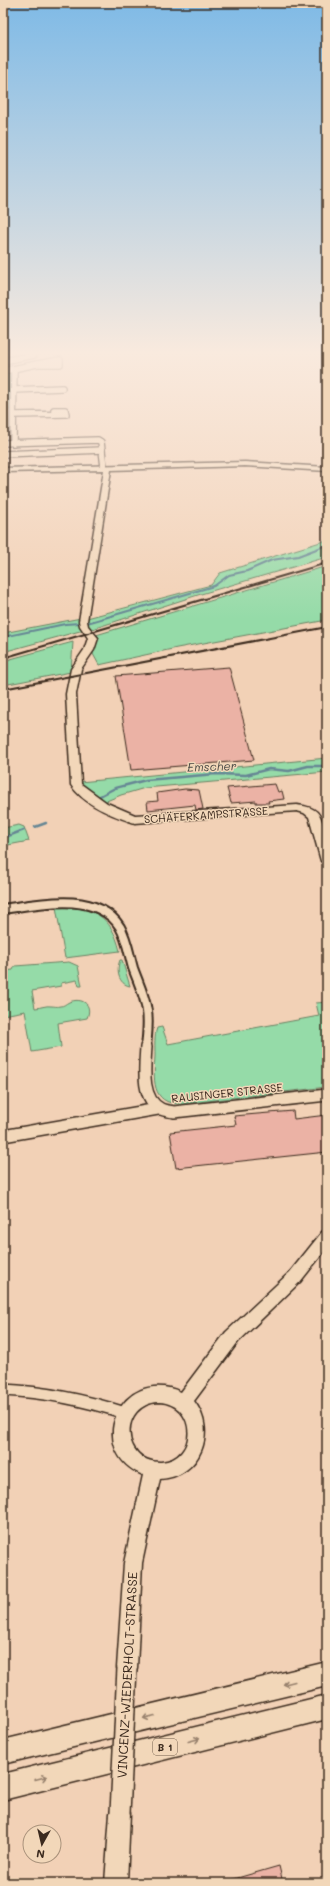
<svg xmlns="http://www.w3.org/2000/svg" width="330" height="1886" viewBox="0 0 330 1886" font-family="Mali,sans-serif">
<rect width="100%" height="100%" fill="#f2d1b6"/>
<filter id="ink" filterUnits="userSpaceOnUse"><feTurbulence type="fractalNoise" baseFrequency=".025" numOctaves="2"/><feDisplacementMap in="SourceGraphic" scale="8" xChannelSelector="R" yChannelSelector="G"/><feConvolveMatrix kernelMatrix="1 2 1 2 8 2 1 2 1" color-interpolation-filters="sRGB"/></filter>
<g filter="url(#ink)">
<g fill="#95dba8" stroke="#688263">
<polygon points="10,372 10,410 3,410 3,373"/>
<polygon points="327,540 327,557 201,594 89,630 87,626 87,618 211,585 220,573"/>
<polygon points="327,566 327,620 177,648 99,665 93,654 99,637 96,635"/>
<polygon points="81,618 81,628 85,631 80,631 3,652 3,633"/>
<polygon points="73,642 71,672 3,685 3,661"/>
<polygon points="327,758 327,772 145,788 121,795 104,802 90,793 80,782"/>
<polygon points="19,825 24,827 29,841 3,846 3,828"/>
<path d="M56,907C93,907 111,914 120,951L65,958Z"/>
<path d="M120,960H122L130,986C118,984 116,970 120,960Z"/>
<path d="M69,962L78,966L82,986H79L77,980L61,983V986L32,991L35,1008C40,1008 46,1005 51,1006C55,1006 56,1007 60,1006C64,1006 65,1004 69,1002C82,997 93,1004 87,1018L58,1023L61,1047L32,1052L25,1011L3,1015V971L13,970L15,966Z"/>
<path d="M327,1002V1087L181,1104C150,1104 154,1078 155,1056C155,1047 154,1036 157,1028L162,1027L168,1044L319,1016L316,1003Z"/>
</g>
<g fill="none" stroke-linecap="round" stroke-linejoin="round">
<g stroke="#668694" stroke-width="2">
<polyline points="87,623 214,586 229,575 247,571 272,560 298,556 327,545"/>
<polyline points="3,637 65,624 80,623"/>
</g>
<g stroke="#668694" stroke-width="2.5">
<polyline points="100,796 115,788 146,780 216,774 246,775 269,769 289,771 308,766 327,766"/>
<polyline points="35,827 46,823"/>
<polyline points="3,838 24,830"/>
</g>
</g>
<g fill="#ebb2a5" stroke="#3b2a1e">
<polygon points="229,667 254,760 131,770 116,676"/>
<polygon points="275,784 278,792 282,791 284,799 268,801 269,803 256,803 256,801 231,803 227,788"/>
<polygon points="185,789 199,790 203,809 196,810 195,805 148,810 147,802 158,801 157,793"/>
<polygon points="293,1111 294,1119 327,1115 327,1152 176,1168 170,1132 236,1125 234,1116"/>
<polygon points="279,1866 283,1883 228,1883 227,1881"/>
</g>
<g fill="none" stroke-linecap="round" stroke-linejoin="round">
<g stroke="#3b2a1e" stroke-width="8">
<g id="minor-far2">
<polygon points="60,360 60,364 37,364"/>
<polyline points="3,361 34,355"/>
<polyline points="3,371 37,364"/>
<polyline points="14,390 62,388"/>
<polyline points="14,415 66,414 65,410 54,410 54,414"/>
<polyline points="3,443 98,440 101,442 104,467"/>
<polyline points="13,443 14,369"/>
<polyline points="3,454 102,450"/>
</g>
</g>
<g stroke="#3b2a1e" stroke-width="12">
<path id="minor-far1" d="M3,909C38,904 97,890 120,927C127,939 129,954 133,968C138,982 145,996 147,1011C149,1023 147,1036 146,1048"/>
</g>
<g stroke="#3b2a1e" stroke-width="14">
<g id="minor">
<path d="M146,1047C145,1065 140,1099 161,1109C165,1111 170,1111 174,1112L327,1095"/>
<polyline points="3,1136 158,1109"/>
<path d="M3,1390C45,1392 85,1400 125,1413"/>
</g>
</g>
<g stroke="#3b2a1e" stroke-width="3">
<g id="tertiary">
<polygon points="322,355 327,355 327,357 323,356"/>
<path d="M245,462L327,467V471L245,466L111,470L87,621L88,626L98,638L94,650L81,669L76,694L81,784L107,803L135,815L297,805C304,806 312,807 317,812C326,821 327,853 327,865L321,861L309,817L304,813L297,811L135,823C112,816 84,805 71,785L66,694L71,669L84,650L88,638L80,626L79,621L104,470L3,472V468Z"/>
<path d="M327,1230V1248L300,1282L238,1342L194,1401C218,1432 200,1477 160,1479L142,1563L137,1668L134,1675L127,1678L120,1675L117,1668L124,1563L143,1475C84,1451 120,1365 181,1392L226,1332L290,1272L322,1232ZM159,1402C198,1404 198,1460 161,1462C121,1463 118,1404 159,1402Z"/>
<polygon points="120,1803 127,1806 130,1813 127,1883 105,1883 110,1813 113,1806"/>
</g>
</g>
<g stroke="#3b2a1e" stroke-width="3">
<g id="trunk">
<polygon points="327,1662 327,1686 3,1764 3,1740"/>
<polygon points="327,1695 327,1719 3,1800 3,1774"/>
</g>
</g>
<use href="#minor-far2" stroke="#f2d7b9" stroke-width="5.5"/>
<use href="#minor-far1" stroke="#f2d7b9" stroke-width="8"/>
<use href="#minor" stroke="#f2d7b9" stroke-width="11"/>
<use href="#tertiary" fill="#f2d7b9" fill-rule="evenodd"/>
<use href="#trunk" fill="#f2d7b9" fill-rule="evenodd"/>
<g stroke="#3b2a1e" stroke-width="2">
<polyline points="3,658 327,563"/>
<polyline points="3,689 327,627"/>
</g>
<g stroke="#3b2a1e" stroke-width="22" stroke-linecap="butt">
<polyline id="tertiary-bridge" points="120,1813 127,1668"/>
</g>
<use href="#tertiary-bridge" stroke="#f2d7b9" stroke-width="19"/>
</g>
<defs><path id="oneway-shaft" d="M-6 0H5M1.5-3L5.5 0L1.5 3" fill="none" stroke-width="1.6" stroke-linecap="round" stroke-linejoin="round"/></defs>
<g stroke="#96806c">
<use href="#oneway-shaft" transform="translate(289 1683) rotate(166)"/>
<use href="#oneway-shaft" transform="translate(149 1717) rotate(166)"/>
<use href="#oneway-shaft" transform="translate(194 1740) rotate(-14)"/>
<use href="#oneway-shaft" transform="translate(41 1778) rotate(-14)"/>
</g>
</g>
<linearGradient id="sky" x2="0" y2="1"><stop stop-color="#7fbae6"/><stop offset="0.57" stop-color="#f9eade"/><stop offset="1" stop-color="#f9eade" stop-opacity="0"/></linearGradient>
<rect width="330" height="619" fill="url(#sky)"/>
<g text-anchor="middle" stroke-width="3" stroke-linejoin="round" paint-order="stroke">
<rect fill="#f2d7b9" stroke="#725e4c" stroke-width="1" x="153" y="1739" width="24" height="16" rx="3"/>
<g font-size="10" font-weight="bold" fill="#3b2a1e">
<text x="165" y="1751">B 1</text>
</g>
<g font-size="11" fill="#3b2a1e" stroke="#f2d7b9">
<text transform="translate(206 815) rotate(-4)" y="4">SCHÄFERKAMPSTRASSE</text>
<text transform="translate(227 1093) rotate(-6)" y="4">RAUSINGER STRASSE</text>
</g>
<g font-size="12" font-style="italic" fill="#494945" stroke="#f2d7b9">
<text transform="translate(212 767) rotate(-2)" y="4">Emscher</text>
</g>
<g font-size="13" fill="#3b2a1e" stroke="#f2d7b9">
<text transform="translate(127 1675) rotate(-87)" y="5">VINCENZ-WIEDERHOLT-STRASSE</text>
</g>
</g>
<rect width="330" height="1886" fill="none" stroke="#f2d7b9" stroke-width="16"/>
<rect x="8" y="8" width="314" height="1870" fill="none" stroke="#3b2a1e" stroke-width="1.5" filter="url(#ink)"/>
<g transform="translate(42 1844) rotate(188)"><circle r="19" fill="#f2d7b9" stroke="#a9927b"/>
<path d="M0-3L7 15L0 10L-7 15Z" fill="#3b2a1e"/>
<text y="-6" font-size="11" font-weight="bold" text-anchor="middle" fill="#3b2a1e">N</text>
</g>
</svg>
